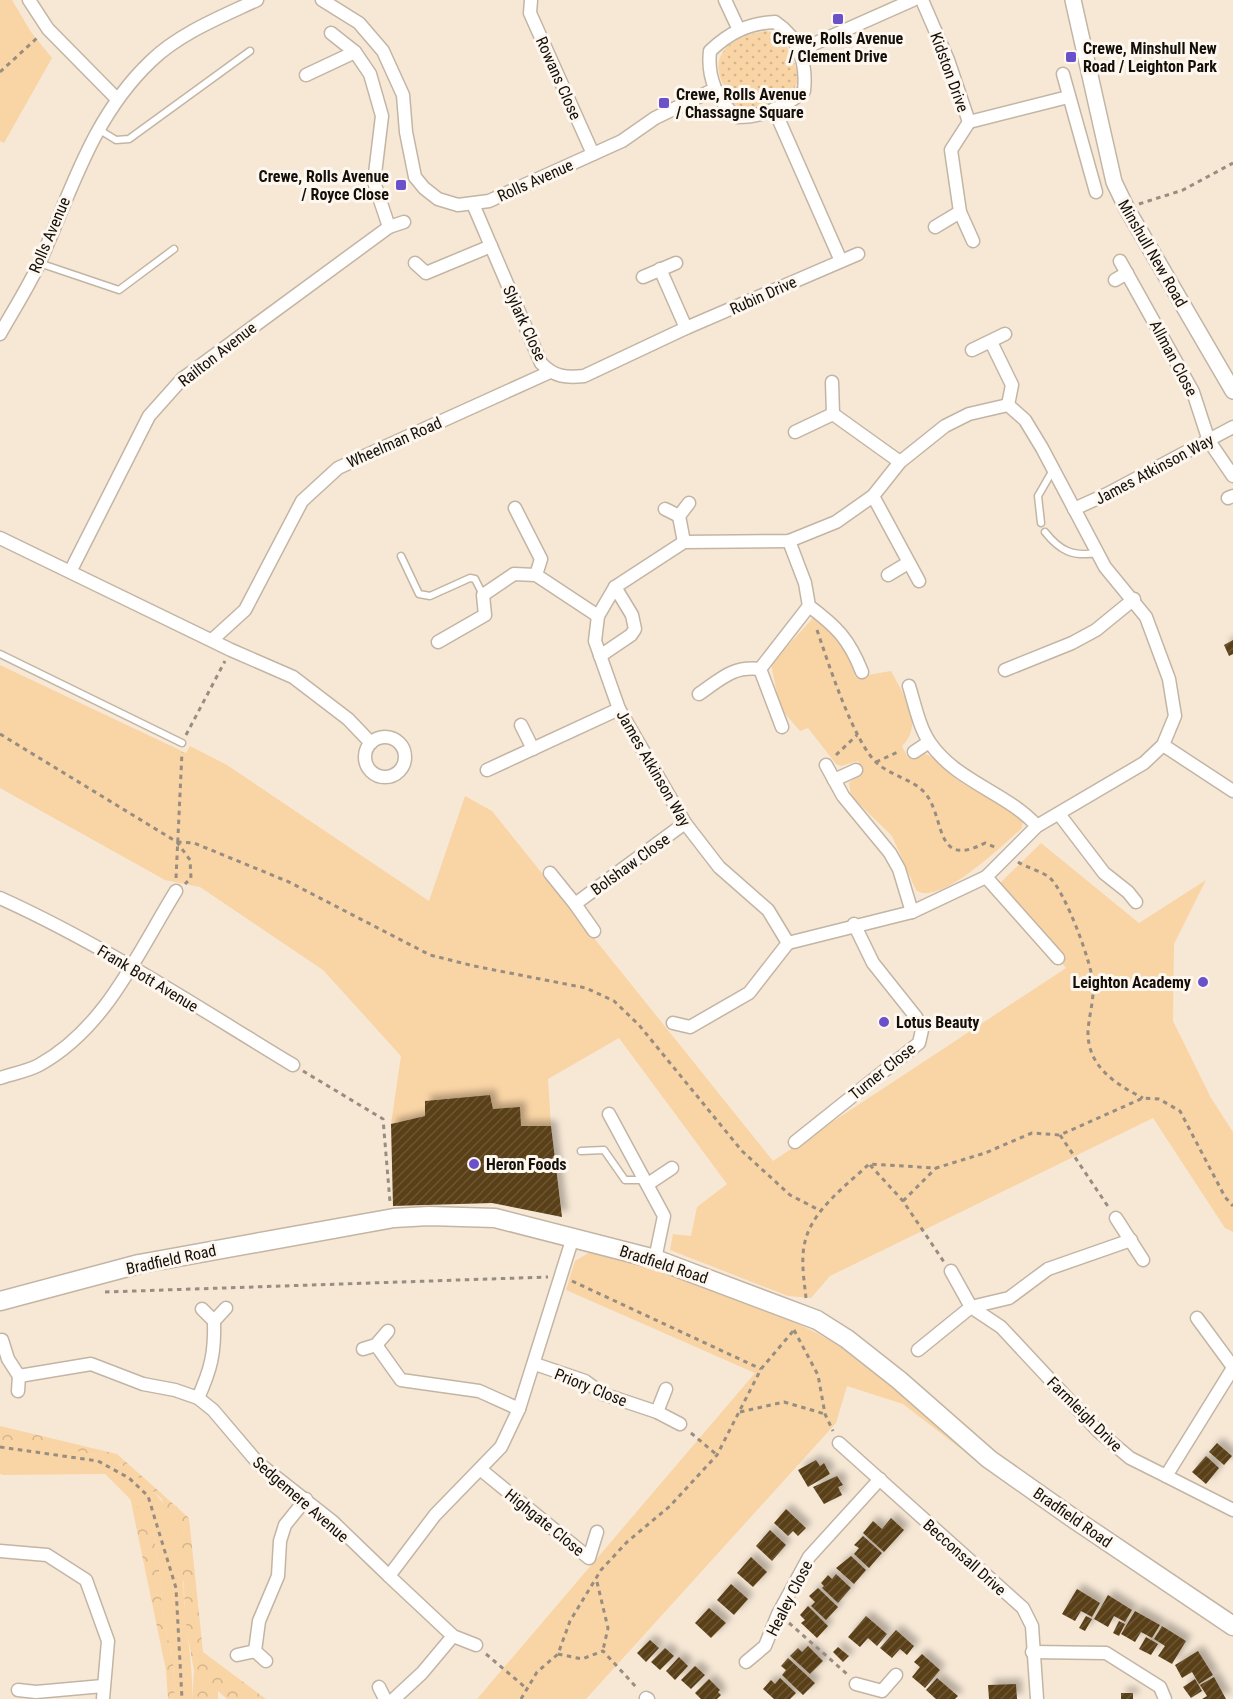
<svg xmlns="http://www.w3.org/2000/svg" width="1233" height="1699" viewBox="0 0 1233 1699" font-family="'Roboto Condensed',sans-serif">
<defs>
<pattern id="grass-dots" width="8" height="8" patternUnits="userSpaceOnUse" patternTransform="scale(1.5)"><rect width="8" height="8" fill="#f9d4a5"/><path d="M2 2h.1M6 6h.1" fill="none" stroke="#d5b58d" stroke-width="1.8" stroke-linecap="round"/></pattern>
<pattern id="forest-crowns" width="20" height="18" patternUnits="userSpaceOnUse" patternTransform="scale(1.5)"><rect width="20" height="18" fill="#f9d4a5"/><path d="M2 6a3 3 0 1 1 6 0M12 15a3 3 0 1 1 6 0" fill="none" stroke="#d5b58d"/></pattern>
<pattern id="building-hatch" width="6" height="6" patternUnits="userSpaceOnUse" patternTransform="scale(1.5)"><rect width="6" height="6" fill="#5a3f19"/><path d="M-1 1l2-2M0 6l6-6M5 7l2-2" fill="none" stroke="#6d5738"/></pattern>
<filter id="shadow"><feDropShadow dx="5.5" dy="-5.5" stdDeviation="3" flood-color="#0004"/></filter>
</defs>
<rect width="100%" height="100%" fill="#f7e8d6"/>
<path fill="url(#grass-dots)" d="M766,31C779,33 784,39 789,51C793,60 799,71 797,82C792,101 750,118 734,104C728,99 726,91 723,84C707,51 737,35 766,31Z"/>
<g fill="url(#forest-crowns)">
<polygon points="0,1426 117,1454 189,1518 203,1652 266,1699 227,1699 218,1691 218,1699 192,1699 194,1671 185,1620 184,1583 162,1499 122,1465 92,1454 39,1449 4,1441 0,1438"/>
<polygon points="130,1497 147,1515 153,1530 161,1581 162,1608 173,1662 175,1699 168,1699 166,1670"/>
</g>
<g fill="#f9d4a5">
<polygon points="0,0 12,0 31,32 52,58 4,143 0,141"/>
<path d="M813,618C840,635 849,647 856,677L891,671C903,694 925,724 902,746L908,758L924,753C938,759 946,771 958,780C978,794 1004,801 1023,820L1022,828C1004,844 939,908 916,890L892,836L851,796L849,783L862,773L858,761L841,766L836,764L808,728L800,731L780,708L771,664Z"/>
<polygon points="0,665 186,753 190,746 227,765 429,901 465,796 492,811 773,1161 1066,968 999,884 1041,843 1139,923 1206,880 1174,944 1173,1021 1211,1098 1233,1132 1233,1232 1225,1228 1153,1118 830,1276 811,1298 788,1296 670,1250 673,1234 691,1236 697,1207 727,1184 619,1038 548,1079 551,1126 521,1126 493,1109 490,1095 425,1101 425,1116 391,1124 401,1056 323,970 200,887 165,880 0,788"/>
<path d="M590,1252L603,1254C686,1282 774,1304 849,1352C894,1380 939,1427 978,1462L903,1404L847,1386L836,1423L586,1699H477L755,1373L566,1290L575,1261Z"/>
<path d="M0,1438L4,1441C42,1449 87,1447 121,1465C139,1474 167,1503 174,1521C185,1552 182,1589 186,1621C189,1648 193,1672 192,1699H175L173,1662L162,1608L161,1581L153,1530L146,1515L105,1474L3,1475L0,1474Z"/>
</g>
<g fill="url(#building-hatch)" filter="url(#shadow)">
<polygon points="1233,640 1233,654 1229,656 1224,645"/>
<polygon points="490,1095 493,1109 520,1107 521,1126 551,1126 562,1217 492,1203 393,1206 391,1124 425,1116 425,1101"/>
<polygon points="1217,1443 1232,1456 1224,1465 1209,1452"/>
<polygon points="1206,1456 1219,1468 1206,1484 1192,1472"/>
<polygon points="816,1460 820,1466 824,1463 830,1474 808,1487 798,1470"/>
<polygon points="837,1476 843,1485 838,1487 842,1495 824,1504 813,1487"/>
<polygon points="786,1509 806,1528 798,1536 793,1531 788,1536 774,1523"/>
<polygon points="891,1518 904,1530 884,1552 863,1533 873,1521 882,1529"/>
<polygon points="770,1530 786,1545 772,1561 756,1546"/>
<polygon points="863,1536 882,1553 869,1568 854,1554 859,1548 854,1545"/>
<polygon points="851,1556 866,1570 854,1584 836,1568"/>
<polygon points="751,1557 767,1572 753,1587 737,1573"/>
<polygon points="836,1574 851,1588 838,1603 822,1588 824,1586 821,1583 828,1575 832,1579"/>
<polygon points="731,1584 748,1599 734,1615 717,1600"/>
<polygon points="818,1588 838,1607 826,1620 811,1606 815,1602 809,1596"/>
<polygon points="1077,1589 1100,1603 1092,1617 1081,1611 1075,1621 1062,1614"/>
<polygon points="1108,1595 1132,1610 1125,1622 1114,1616 1108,1627 1094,1619"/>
<polygon points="808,1606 828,1626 817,1638 801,1623 805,1620 800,1615"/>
<polygon points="709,1608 726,1623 711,1638 695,1623"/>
<polygon points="1135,1611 1160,1625 1152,1638 1141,1632 1135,1642 1121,1634"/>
<polygon points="866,1616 887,1634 877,1646 868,1638 860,1647 848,1637"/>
<polygon points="1086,1616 1092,1619 1085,1631 1079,1628"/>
<polygon points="1119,1621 1125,1624 1119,1636 1113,1633"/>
<polygon points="1162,1626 1186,1641 1172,1664 1158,1656 1165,1646 1154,1639"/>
<polygon points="896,1630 914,1646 907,1655 900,1649 892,1658 880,1648"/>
<polygon points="1146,1637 1158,1644 1151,1655 1139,1649"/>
<polygon points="650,1640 659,1648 646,1662 637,1653"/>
<polygon points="808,1646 823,1661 810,1674 790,1656 798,1648 802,1652"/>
<polygon points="838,1647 849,1656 843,1662 833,1652"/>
<polygon points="665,1648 674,1656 660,1670 651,1662"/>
<polygon points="1198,1651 1213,1675 1199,1684 1192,1672 1182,1678 1175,1665"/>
<polygon points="922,1654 940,1670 925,1688 912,1677 920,1667 914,1662"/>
<polygon points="679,1657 688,1666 675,1680 666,1671"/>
<polygon points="788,1658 815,1683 803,1695 782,1675 786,1670 781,1666"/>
<polygon points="695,1666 705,1675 691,1689 681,1680"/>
<polygon points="1214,1677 1226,1699 1202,1699 1207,1696 1200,1685"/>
<polygon points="780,1678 796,1693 790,1699 774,1699 763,1689 771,1680 775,1684"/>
<polygon points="937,1678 958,1696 955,1699 936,1699 926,1690"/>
<polygon points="709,1679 720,1690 718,1692 721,1695 717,1699 701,1699 695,1693"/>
<polygon points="1195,1679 1202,1691 1191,1698 1183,1687"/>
<polygon points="1016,1684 1017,1699 989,1699 988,1685"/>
<rect x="1121" y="1693" width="12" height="6"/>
</g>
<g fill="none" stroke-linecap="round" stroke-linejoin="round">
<g stroke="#c3b5a4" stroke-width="9">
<g id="service">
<polyline points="98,129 116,140 129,139 250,51"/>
<polyline points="39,263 119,290 174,249"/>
<polyline points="1041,523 1038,496 1053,470"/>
<path d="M1045,532C1060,551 1073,557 1097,553"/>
<polyline points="401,556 419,594 430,596 470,578 475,579 483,595"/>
<polyline points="0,654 182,743"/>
<polyline points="581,1151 604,1150 625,1180 645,1180"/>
</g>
</g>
<g stroke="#c3b5a4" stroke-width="15">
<g id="minor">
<polyline points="29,0 48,29 116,98"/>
<polyline points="322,0 359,23 383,51 403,95 406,132 415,177 424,188 438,199 458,205 489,201 622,141 655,118 715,89"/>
<polyline points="531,0 530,13 593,154"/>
<polyline points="725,0 739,30"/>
<polyline points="922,0 948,60 969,122 951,150 960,212 973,241"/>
<path d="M775,22C799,38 807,63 804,91C784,108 763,117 737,117C717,101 707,77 710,51C729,33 748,23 775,22Z"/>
<polyline points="331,33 355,52 370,74 382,116 374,182 389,227"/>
<polyline points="798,51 913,0"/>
<polyline points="1063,74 1096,192"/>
<polyline points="306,75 355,52"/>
<polyline points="774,109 841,261"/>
<polyline points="969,122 1068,97"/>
<path d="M473,204L541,363C554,377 566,378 584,376L686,328L858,254"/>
<polyline points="935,227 960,212"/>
<polyline points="1120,261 1193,392 1209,441 1233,476"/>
<polyline points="415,263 426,273 491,246"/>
<polyline points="660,269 686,328"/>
<polyline points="643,277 676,263"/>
<polyline points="1115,280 1127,273"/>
<path d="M0,334C13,311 27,289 38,266C71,193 91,118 151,61C180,33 221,17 257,0"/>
<polyline points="991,342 1012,385 1008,405"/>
<polyline points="972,350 1005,334"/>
<polyline points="832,382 833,414"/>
<polygon points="1008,405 1025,420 1042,448 1105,567 1146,617 1169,679 1175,716 1163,745 1144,763 1037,826 986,877 912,912 788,943 768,910 719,867 685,823 619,709 595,641 598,616 615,587 684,542 789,541 836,522 873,496 900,462 945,426 969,414"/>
<polyline points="795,432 833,414 900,462"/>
<polyline points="873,496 919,581"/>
<polyline points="1228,498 1233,496"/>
<polyline points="515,508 541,559 536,575"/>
<polyline points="665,509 679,516"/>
<polyline points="1074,509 1107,494 1233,427"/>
<polyline points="0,538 231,650 293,677 348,719 371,743"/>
<path d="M789,541L805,583L809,606C837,627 849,639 862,672"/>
<polyline points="684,542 679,516 689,503"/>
<polyline points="71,570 149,416 182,379 389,227 404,222"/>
<polyline points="888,575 908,563"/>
<polyline points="212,640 245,610 302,501 338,468 550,372"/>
<polyline points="438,642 485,615 483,595 514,574 536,575 598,616"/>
<polyline points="600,656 631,635 635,629 632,615 615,587"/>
<polyline points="1005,670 1072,643 1096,630 1134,599"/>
<path d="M909,686C915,705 919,727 930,743C957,782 1006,792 1037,826"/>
<path d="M699,694C721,679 732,666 760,669"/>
<polyline points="521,725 533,749"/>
<polyline points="782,727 760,669 809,606"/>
<circle cx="385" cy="757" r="20"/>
<polyline points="1163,745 1233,791"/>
<polyline points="914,752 929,742"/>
<polyline points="826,765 843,796 890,853 899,869 912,912"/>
<polyline points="487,770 619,709"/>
<polyline points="834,780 856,770"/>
<polyline points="1059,814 1104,873 1128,892 1136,902"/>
<polyline points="550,873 575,904"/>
<polyline points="986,877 1058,958"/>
<path d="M0,898C102,944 197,1007 293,1065"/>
<polyline points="594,931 575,904 685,823"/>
<polyline points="673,1023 690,1027 749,993 788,943"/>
<path d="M0,1078C12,1074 28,1071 39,1065C106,1028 137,954 176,891"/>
<polyline points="609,1114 664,1216 655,1259"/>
<polyline points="795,1142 919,1043 922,1030 916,1017 873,963 854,924"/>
<polyline points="648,1184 672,1168"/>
<polyline points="1116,1218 1143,1260"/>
<polyline points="951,1271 971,1307 1001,1327 1098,1431 1130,1458 1166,1476 1233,1368"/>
<polyline points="1197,1318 1233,1367"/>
<polyline points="214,1321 226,1308"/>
<polyline points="2,1340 8,1359 19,1376 18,1391"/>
<polyline points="376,1345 401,1380 479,1391 519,1409"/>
<polyline points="363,1349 376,1345 388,1331"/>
<polyline points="918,1350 971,1307 1009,1298 1048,1269 1131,1240"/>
<polyline points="535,1364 585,1381 603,1394 657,1412 680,1424"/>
<polyline points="19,1376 91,1364 143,1384 175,1390 198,1398 213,1410 258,1463 333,1522 389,1576 435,1515 501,1447 519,1409 573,1237"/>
<path d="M198,1398C211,1369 215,1353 214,1321L202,1309"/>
<polyline points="657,1412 666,1389"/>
<polyline points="839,1443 1023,1608 1032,1626 1037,1699"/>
<polyline points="480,1469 589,1558 597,1532"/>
<polyline points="1166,1476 1233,1510"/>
<polyline points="0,1551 47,1555 86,1580 108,1641 103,1699"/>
<polyline points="389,1576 453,1636 476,1645"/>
<polyline points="1032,1652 1106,1653 1160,1687 1165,1699"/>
<polyline points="237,1655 255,1651"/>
<polyline points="266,1661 255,1651 259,1621 278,1576 280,1541 285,1525 306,1499"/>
<polyline points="746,1662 765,1646 778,1614 809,1557 880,1479"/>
<polyline points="856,1684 882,1691 896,1675"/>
<polyline points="379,1687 385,1699"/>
<polyline points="18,1690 36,1692 103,1686"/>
<polyline points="646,1698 648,1699"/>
<polyline points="394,1699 422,1673 453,1636"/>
</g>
</g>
<g stroke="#c3b5a4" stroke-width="18">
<polyline id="tertiary" points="1073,0 1114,182 1127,209 1233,391"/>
</g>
<g stroke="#c3b5a4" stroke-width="21">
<polyline id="secondary" points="0,1301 139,1264 394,1218 429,1216 495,1218 655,1259 817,1320 847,1339 899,1380 989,1459 1077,1521 1233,1626"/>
</g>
<g stroke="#978d80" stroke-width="3" stroke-dasharray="4.5 4.5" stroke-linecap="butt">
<polyline points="0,72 37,38"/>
<polyline points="1139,204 1183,190 1233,163"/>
<path d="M817,630C828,662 854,744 878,764C891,775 910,779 922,790C947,812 931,871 985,843L997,848"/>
<polyline points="0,734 177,842 190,860 191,878 185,884"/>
<polyline points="186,735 225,661"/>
<polyline points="836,755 857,735"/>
<polyline points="876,762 900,751"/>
<polyline points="177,842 194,843 289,882 430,955 474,966 586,988 614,1001 639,1025 742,1151 790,1195 821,1211"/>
<path d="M1018,862C1027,868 1042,871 1050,878C1065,891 1093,966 1093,985C1094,1001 1089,1015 1088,1031C1087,1066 1115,1084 1143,1098"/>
<polyline points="176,878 182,752"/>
<polyline points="303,1071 383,1119 390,1202"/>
<polyline points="1060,1135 1109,1208"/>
<polyline points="870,1165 903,1201 944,1262"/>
<polyline points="903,1201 936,1168"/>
<polyline points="572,1281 761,1369"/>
<polyline points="105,1292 548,1277"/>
<path d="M806,1298C804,1279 800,1257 806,1238C815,1208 847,1185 869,1164L936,1168L985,1153L1032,1133L1060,1135L1143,1098L1159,1099L1180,1111L1225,1197L1233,1206"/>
<polyline points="794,1330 818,1375 825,1414 833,1431"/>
<polyline points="740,1412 784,1402 825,1414"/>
<polyline points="691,1433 717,1455"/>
<polyline points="0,1447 98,1461 129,1478 148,1496 176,1588 182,1699"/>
<polyline points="597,1582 608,1628 603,1650"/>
<polyline points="789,1623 847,1674"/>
<polyline points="486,1654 526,1688"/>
<polyline points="558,1654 582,1659 603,1651 637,1688"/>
<polyline points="521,1699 537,1672 558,1654 570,1621 601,1570 627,1542 670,1506 717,1455 761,1369 794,1330"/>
</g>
<use href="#service" stroke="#fff" stroke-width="6"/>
<use href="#minor" stroke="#fff" stroke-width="12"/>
<use href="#tertiary" stroke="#fff" stroke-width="15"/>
<use href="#secondary" stroke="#fff" stroke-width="18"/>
</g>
<g fill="#6a51ca" stroke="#fdf7ef" stroke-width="2">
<rect x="832" y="13" width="12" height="12" rx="3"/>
<rect x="1065" y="51" width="12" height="12" rx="3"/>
<rect x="658" y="97" width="12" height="12" rx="3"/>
<rect x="395" y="179" width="12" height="12" rx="3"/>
<circle cx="1203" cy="982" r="6"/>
<circle cx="884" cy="1022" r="6"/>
<circle cx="474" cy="1164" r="6"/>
</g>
<g text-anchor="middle" stroke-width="6" stroke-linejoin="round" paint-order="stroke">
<g font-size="16" font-weight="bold" fill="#140f09" stroke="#fdf7ef" text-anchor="start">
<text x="838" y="44" text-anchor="middle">Crewe, Rolls Avenue<tspan x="838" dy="18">/ Clement Drive</tspan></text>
<text x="1083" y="54">Crewe, Minshull New<tspan x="1083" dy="18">Road / Leighton Park</tspan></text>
<text x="676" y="100">Crewe, Rolls Avenue<tspan x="676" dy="18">/ Chassagne Square</tspan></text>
<text x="389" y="182" text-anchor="end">Crewe, Rolls Avenue<tspan x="389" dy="18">/ Royce Close</tspan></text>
<text x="1191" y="988" text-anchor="end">Leighton Academy</text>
<text x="896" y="1028">Lotus Beauty</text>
<text x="486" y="1170">Heron Foods</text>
</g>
<g font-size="16" fill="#140f09" stroke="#fdf7ef">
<text transform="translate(950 72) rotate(70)" y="6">Kidston Drive</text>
<text transform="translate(559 78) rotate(66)" y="6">Rowans Close</text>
<text transform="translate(535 180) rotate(-24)" y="6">Rolls Avenue</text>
<text transform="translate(49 235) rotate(-67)" y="6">Rolls Avenue</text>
<text transform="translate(1153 253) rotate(60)" y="6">Minshull New Road</text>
<text transform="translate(763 295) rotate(-24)" y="6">Rubin Drive</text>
<text transform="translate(525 323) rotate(65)" y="6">Slylark Close</text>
<text transform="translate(217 354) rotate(-38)" y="6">Railton Avenue</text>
<text transform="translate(1174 358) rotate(62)" y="6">Allman Close</text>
<text transform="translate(394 442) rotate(-24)" y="6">Wheelman Road</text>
<text transform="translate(1154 469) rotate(-28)" y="6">James Atkinson Way</text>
<text transform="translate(654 768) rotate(60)" y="6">James Atkinson Way</text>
<text transform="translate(630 864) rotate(-36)" y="6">Bolshaw Close</text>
<text transform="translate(148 978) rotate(31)" y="6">Frank Bott Avenue</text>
<text transform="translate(882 1071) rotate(-39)" y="6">Turner Close</text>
<text transform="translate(171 1259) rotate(-12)" y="6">Bradfield Road</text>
<text transform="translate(664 1264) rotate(18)" y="6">Bradfield Road</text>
<text transform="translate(591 1387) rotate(22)" y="6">Priory Close</text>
<text transform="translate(1085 1414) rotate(45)" y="6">Farmleigh Drive</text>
<text transform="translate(301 1499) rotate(41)" y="6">Sedgemere Avenue</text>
<text transform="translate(1073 1517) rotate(35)" y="6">Bradfield Road</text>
<text transform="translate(545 1522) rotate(39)" y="6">Highgate Close</text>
<text transform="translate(965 1557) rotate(42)" y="6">Becconsall Drive</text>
<text transform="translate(789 1598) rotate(-63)" y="6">Healey Close</text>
</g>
</g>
</svg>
